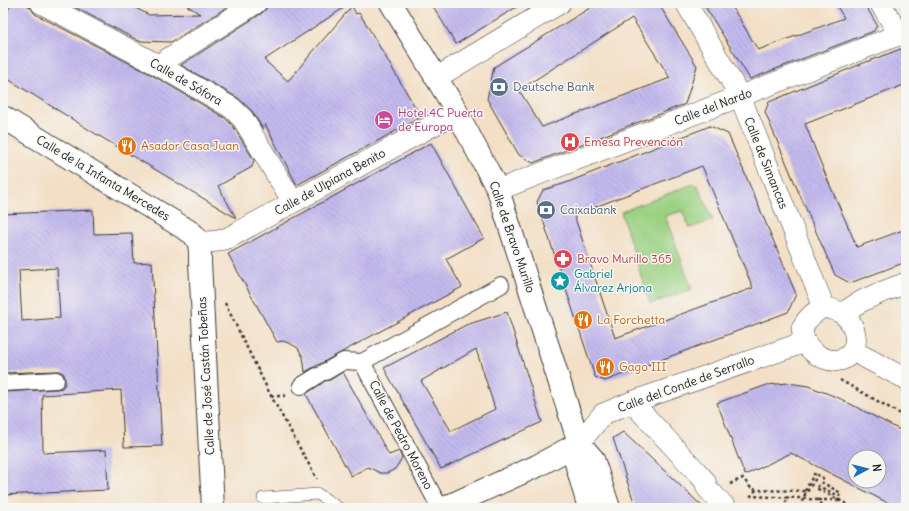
<svg xmlns="http://www.w3.org/2000/svg" width="909" height="511" viewBox="0 0 909 511" font-family="Delius,sans-serif">
<defs>
<pattern id="building-back-hatch" width="6" height="6" patternUnits="userSpaceOnUse"><rect width="6" height="6" fill="#c2b9ed"/><path d="M-1 5l2 2M0 0l6 6M5-1l2 2" fill="none" stroke="#a69ecb"/></pattern>
</defs>
<rect width="100%" height="100%" fill="#f6f6f2"/>
<filter id="ink" filterUnits="userSpaceOnUse"><feTurbulence type="fractalNoise" baseFrequency=".025" numOctaves="2"/><feDisplacementMap in="SourceGraphic" scale="8" xChannelSelector="R" yChannelSelector="G"/><feConvolveMatrix kernelMatrix="1 2 1 2 8 2 1 2 1" color-interpolation-filters="sRGB"/></filter>
<filter id="wash" filterUnits="userSpaceOnUse"><feTurbulence type="fractalNoise" baseFrequency=".012" numOctaves="4" result="noise"/><feDisplacementMap in="SourceGraphic" scale="16" xChannelSelector="R" yChannelSelector="G"/><feGaussianBlur stdDeviation="0.9" result="paint"/><feColorMatrix in="noise" values="0 0 0 0 0 0 0 0 0 0 0 0 0 0 0 0 0 1.4 0 .05"/><feComposite in="paint" operator="in"/></filter>
<g filter="url(#wash)">
<rect width="100%" height="100%" fill="#f3dfc5"/>
<polygon fill="#9bd182" stroke="#5c764f" points="693,184 698,186 713,220 690,228 682,211 665,216 692,289 650,304 621,212"/>
<g id="blocks">
<g fill="url(#building-back-hatch)" fill-rule="evenodd">
<polygon points="12,3 23,3 30,7 35,14 152,75 225,118 233,126 254,160 252,167 218,186 236,218 96,134 3,76 3,19"/>
<polygon points="67,3 126,3 149,15 200,14 183,3 234,3 171,42 139,41"/>
<polygon points="268,3 351,3 264,60 288,81 352,6 356,14 359,13 365,22 421,117 297,185 265,124 263,129 252,111 238,98 181,65 262,13 266,9"/>
<polygon points="431,3 523,3 456,44"/>
<path d="M598,3H658L697,66L685,104L533,163L519,155L487,99L494,67ZM632,18L670,78L542,127L519,90Z"/>
<polygon points="703,3 730,3 758,50 844,18 835,3 864,3 877,25 874,31 750,79"/>
<polygon points="906,47 906,84 805,124 828,181 857,247 906,229 906,262 850,283 835,275 799,193 765,112 769,102 861,64"/>
<path d="M710,126L728,134L796,294L788,312L605,381L595,377L537,202L543,190L563,184ZM702,166L753,288L615,338L574,215Z"/>
<polygon points="431,143 484,238 446,259 462,287 305,372 303,357 298,348 291,344 283,341 277,342 228,254"/>
<path d="M93,210L94,234L132,233L134,263L152,262L162,446L124,447L121,390L42,395L43,453L106,450L108,490L3,495V392L57,389L62,388L65,384V380L64,374L60,371H56L3,373V214ZM57,268L60,318L22,321L19,270Z"/>
<path d="M507,312L542,422L441,469L384,368L466,325ZM476,349L495,409L451,431L421,381Z"/>
<polygon points="343,372 389,455 399,451 402,458 395,469 387,473 380,473 368,467 351,476 306,394 325,381 330,380"/>
<path d="M788,383L808,386L839,398L906,433V508H885L888,503L791,453L745,475L717,403L767,385ZM855,457H879V481H855Z"/>
<polygon points="623,432 685,490 704,508 636,508 613,438"/>
</g>
</g>
</g>
<g filter="url(#ink)">
<use href="#blocks" fill-opacity="0" stroke="#3c3935" stroke-width="1"/>
<g fill="none" stroke-linecap="round" stroke-linejoin="round">
<g stroke="#3c3935" stroke-width="12">
<polyline id="service" points="263,498 318,494 339,508"/>
</g>
<g stroke="#3c3935" stroke-width="18">
<g id="pedestrian">
<polyline points="362,362 501,285"/>
<polyline points="325,372 344,361 362,362 440,508"/>
<polyline points="3,383 56,380"/>
<polyline points="301,386 317,376"/>
</g>
</g>
<g stroke="#3c3935" stroke-width="22">
<g id="minor">
<polyline points="41,3 158,65 232,108 243,119 293,202"/>
<polyline points="686,3 740,96 824,307"/>
<polyline points="880,3 900,35"/>
<polyline points="158,65 256,3"/>
<polyline points="436,78 560,3"/>
<polyline points="498,190 906,32"/>
<polyline points="199,243 218,241 228,238 457,112"/>
<path d="M824,307C831,309 838,310 844,315C855,324 861,345 848,356C835,367 813,356 806,343C803,339 803,332 802,328C807,318 813,312 824,307Z"/>
<path d="M843,314C859,299 886,291 906,283"/>
<polyline points="853,351 906,379"/>
<polyline points="632,402 695,470 705,481 707,488 726,508"/>
<polyline points="579,443 603,414 632,402 805,342"/>
</g>
</g>
<g stroke="#3c3935" stroke-width="24">
<g id="tertiary">
<path d="M3,117L192,233C201,241 200,251 200,262L213,508"/>
<polyline points="444,508 537,466 579,443"/>
</g>
</g>
<g stroke="#3c3935" stroke-width="24">
<g id="secondary">
<polyline points="391,3 454,107 498,190 579,443 593,459 609,508"/>
<polyline points="579,443 576,463 589,508"/>
</g>
</g>
<g stroke="#3c3935" stroke-width="2.5" stroke-dasharray="3 3" stroke-linecap="butt">
<polyline points="225,303 271,396 317,479"/>
<polyline points="840,380 906,417"/>
<polyline points="271,396 284,396 287,394"/>
<polyline points="730,484 743,478 750,487 756,490 805,491 804,493 806,494"/>
<polyline points="756,490 751,496 799,498 818,500 823,508"/>
<polyline points="805,491 814,474 818,475"/>
<polyline points="818,500 839,500"/>
<polyline points="782,508 789,497"/>
<polyline points="801,508 803,498 818,475 823,478 821,482 841,493 839,496 818,486 816,488 845,503 845,508"/>
</g>
<use href="#service" stroke="#fff" stroke-width="11"/>
<use href="#pedestrian" stroke="#fff" stroke-width="16"/>
<use href="#minor" stroke="#fff" stroke-width="21"/>
<use href="#tertiary" stroke="#fff" stroke-width="22"/>
<use href="#secondary" stroke="#fff" stroke-width="22"/>
</g>
</g>
<defs>
<g id="bank-disc" transform="scale(1)"><circle r="9.5" fill="#5c6f8a" stroke="#f6f6f2"/><path d="M-6-4H6V4H-6ZM0-2.3a2.3 2.3 0 1 0 0 4.6a2.3 2.3 0 1 0 0-4.6Z" fill="#fff"/></g>
<g id="hotel-disc" transform="scale(1)"><circle r="9.5" fill="#d1479c" stroke="#f6f6f2"/><path d="M-6-4.5h1.5V1H6V5H4.5V3h-9V5H-6ZM-4 0a1.8 1.8 0 1 1 3.6 0ZM.5 0V-2.5h3Q6-2.5 6 0Z" fill="#fff"/></g>
<g id="hospital-disc" transform="scale(1)"><circle r="9.5" fill="#e0444e" stroke="#f6f6f2"/><path d="M-5-5h3v3.5h4V-5h3V5h-3V1.5h-4V5h-3Z" fill="#fff"/></g>
<g id="restaurant-disc" transform="scale(1)"><circle r="9.5" fill="#e8710a" stroke="#f6f6f2"/><path d="M-5-6h1v4h1v-4h1v4h1v-4h1v5L-1.5 .5V6h-2V.5L-5-1ZM5-6V6H3V1.5H1.5Q1.5-4 5-6Z" fill="#fff"/></g>
<g id="pharmacy-disc" transform="scale(1)"><circle r="9.5" fill="#e0444e" stroke="#f6f6f2"/><path d="M-2-6h4v4h4v4h-4v4h-4v-4h-4v-4h4Z" fill="#fff"/></g>
<g id="sight-disc" transform="scale(1)"><circle r="9.5" fill="#0f9aa8" stroke="#f6f6f2"/><path d="M0-6L1.8-2.2L6-1.7L2.9 1.2L3.7 5.4L0 3.3L-3.7 5.4L-2.9 1.2L-6-1.7L-1.8-2.2Z" fill="#fff"/></g>
</defs>
<g fill-rule="evenodd">
<use href="#bank-disc" x="499" y="87"/>
<use href="#hotel-disc" x="384" y="120"/>
<use href="#hospital-disc" x="570" y="142"/>
<use href="#restaurant-disc" x="127" y="146"/>
<use href="#bank-disc" x="546" y="210"/>
<use href="#pharmacy-disc" x="563" y="259"/>
<use href="#sight-disc" x="560" y="281"/>
<use href="#restaurant-disc" x="583" y="320"/>
<use href="#restaurant-disc" x="605" y="367"/>
</g>
<g text-anchor="middle" stroke-width="3" stroke-linejoin="round" paint-order="stroke">
<g font-size="12" fill="#1c1c1c" stroke="#f6f6f2">
<text transform="translate(186 82) rotate(30)" y="4">Calle de Sófora</text>
<text transform="translate(713 107) rotate(-21)" y="4">Calle del Nardo</text>
<text transform="translate(766 163) rotate(68)" y="4">Calle de Simancas</text>
<text transform="translate(103 178) rotate(31)" y="4">Calle de la Infanta Mercedes</text>
<text transform="translate(330 182) rotate(-29)" y="4">Calle de Ulpiana Benito</text>
<text transform="translate(512 237) rotate(71)" y="4">Calle de Bravo Murillo</text>
<text transform="translate(206 376) rotate(-93)" y="4">Calle de José Castán Tobeñas</text>
<text transform="translate(686 384) rotate(-20)" y="4">Calle del Conde de Serrallo</text>
<text transform="translate(401 435) rotate(62)" y="4">Calle de Pedro Moreno</text>
</g>
<g font-size="12" fill="#4e5e75" stroke="#f6f6f2" text-anchor="start">
<text x="513" y="91">Deutsche Bank</text>
<text x="560" y="214">Caixabank</text>
</g>
<g font-size="12" fill="#b23c85" stroke="#f6f6f2" text-anchor="start">
<text x="398" y="117">Hotel 4C Puerta<tspan x="398" dy="14">de Europa</tspan></text>
</g>
<g font-size="12" fill="#be3a42" stroke="#f6f6f2" text-anchor="start">
<text x="584" y="146">Emesa Prevención</text>
<text x="577" y="263">Bravo Murillo 365</text>
</g>
<g font-size="12" fill="#c56008" stroke="#f6f6f2" text-anchor="start">
<text x="141" y="150">Asador Casa Juan</text>
<text x="597" y="324">La Forchetta</text>
<text x="619" y="371">Gago III</text>
</g>
<g font-size="12" fill="#0d838f" stroke="#f6f6f2" text-anchor="start">
<text x="574" y="278">Gabriel<tspan x="574" dy="14">Álvarez Arjona</tspan></text>
</g>
</g>
<rect width="909" height="511" fill="none" stroke="#f6f6f2" stroke-width="16"/>
<g transform="translate(867 469) rotate(83)"><circle r="19" fill="#f6f6f2" stroke="#9f9f9c"/>
<path d="M0-3L7 15L0 10L-7 15Z" fill="#1f6fb2"/>
<text y="-6" font-size="11" font-weight="bold" text-anchor="middle" fill="#1c1c1c">N</text>
</g>
</svg>
